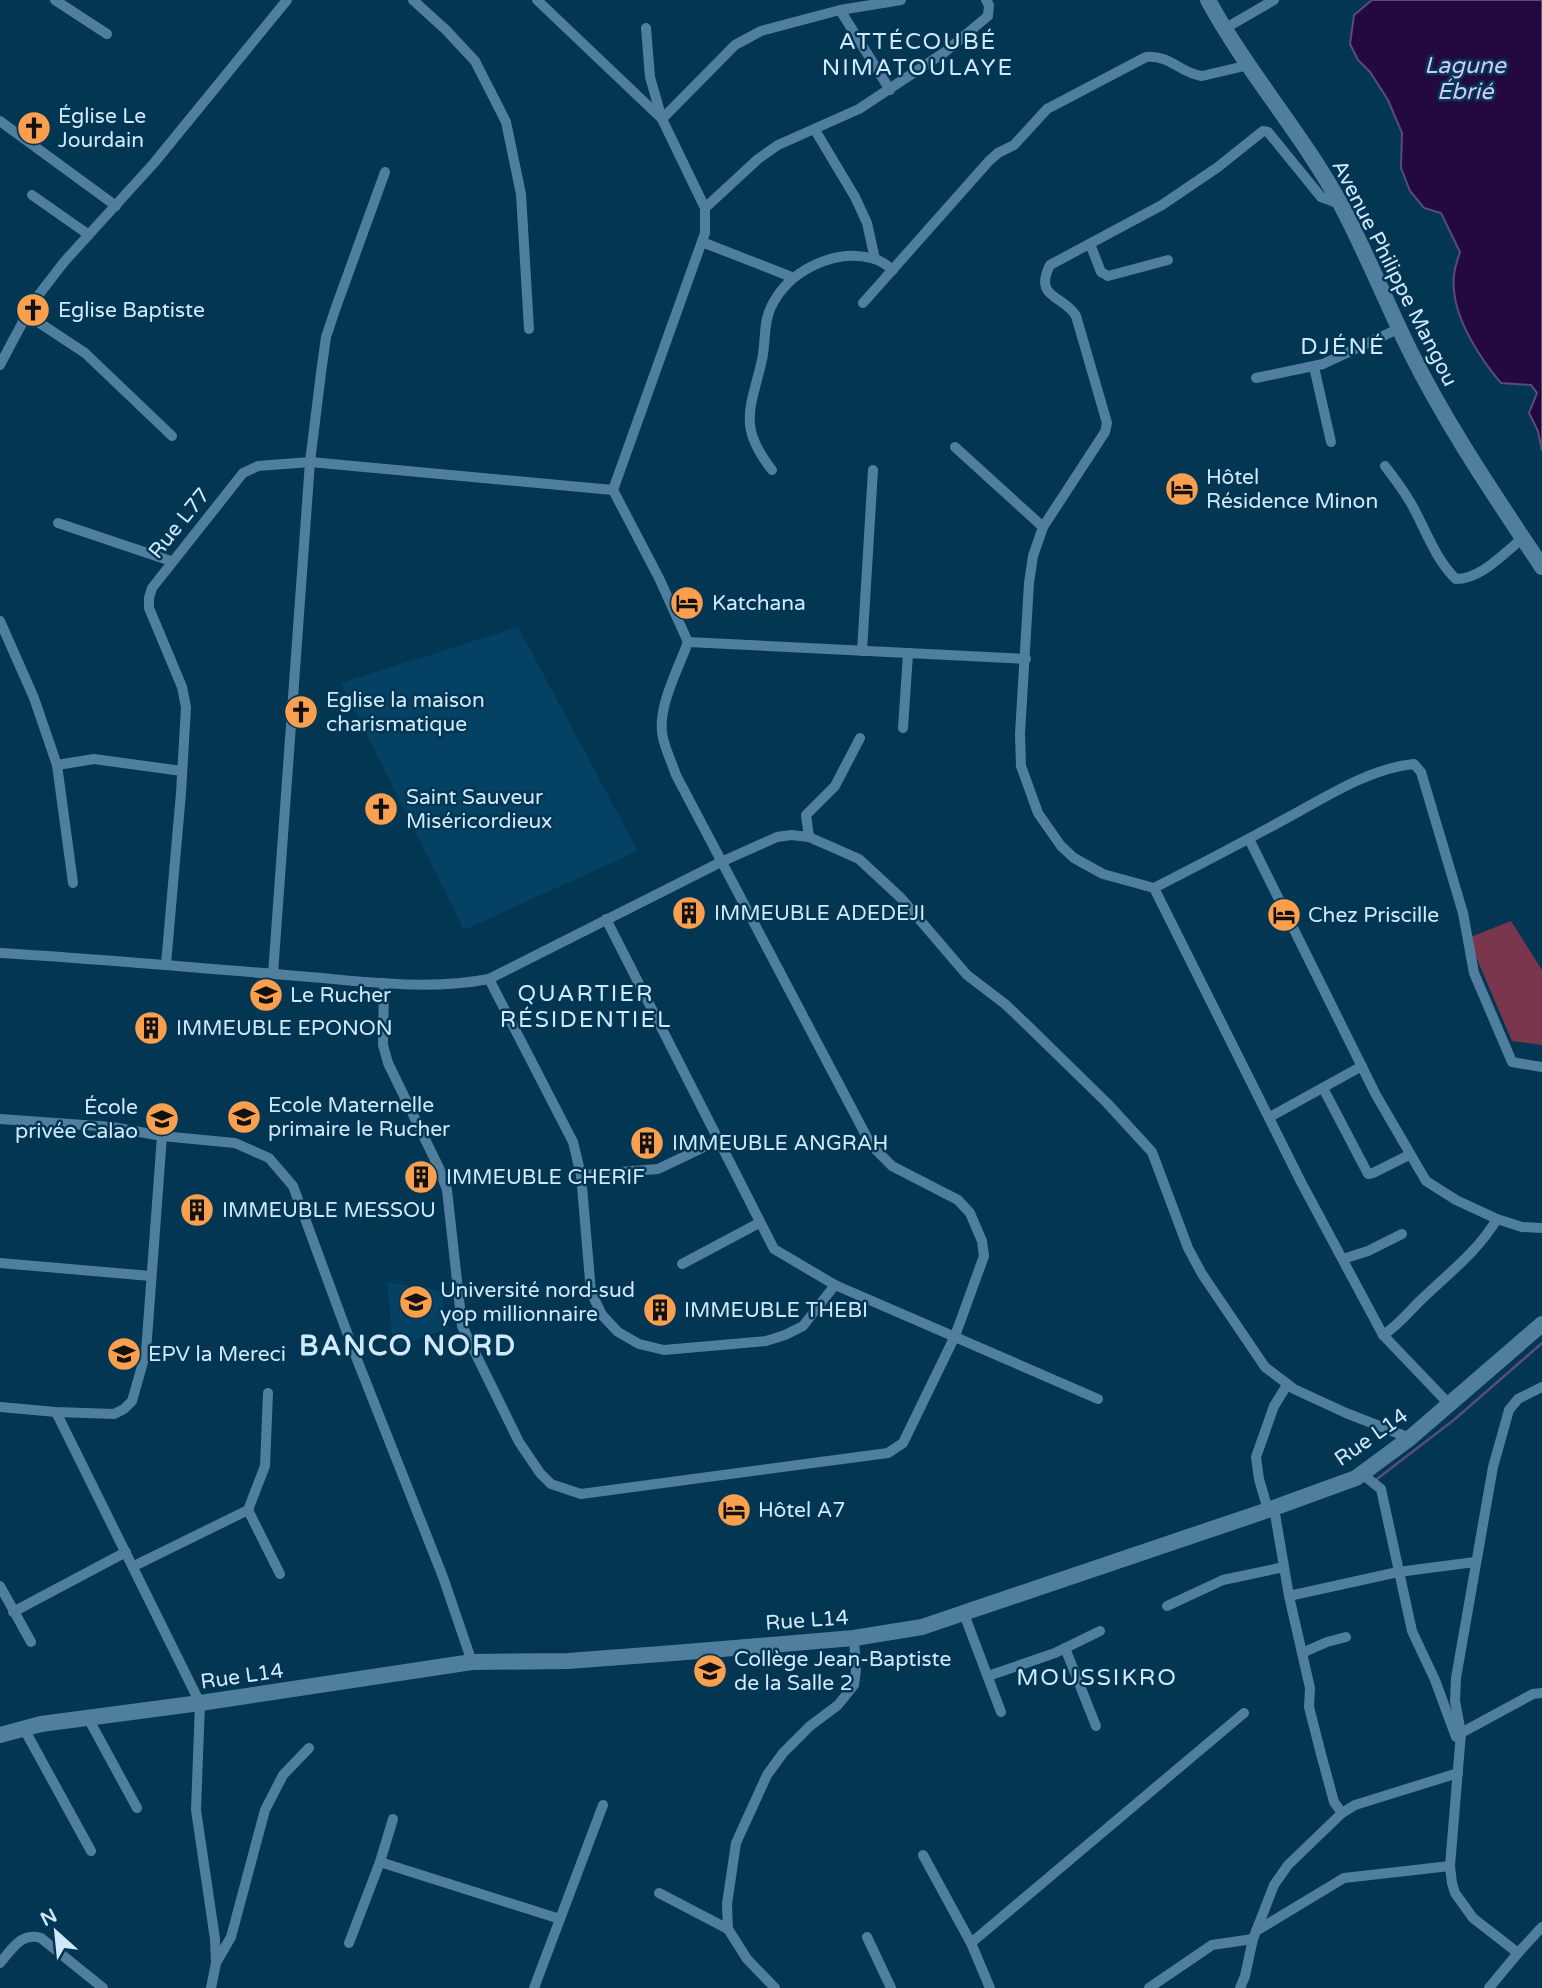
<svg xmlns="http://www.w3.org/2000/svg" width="1542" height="1988" viewBox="0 0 1542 1988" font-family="'Varela Round',sans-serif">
<rect width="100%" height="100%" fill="#023653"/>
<g fill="#044163">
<polygon points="518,627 638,851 464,930 341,683"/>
<polygon points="387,1282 443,1291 443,1314 449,1328 400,1346 395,1334 392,1334"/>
</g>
<polygon fill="#79364d" points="1511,921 1542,970 1542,1045 1512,1041 1468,938"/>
<path fill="#240941" stroke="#584c79" stroke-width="2" d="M1372,0H1542V451L1538,431L1529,413L1537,393L1531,385L1501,383C1481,360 1456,321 1454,290C1452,276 1456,264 1460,252L1441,213L1424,208L1410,191L1401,168L1402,133L1388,100L1370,72L1358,60L1350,44L1354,15Z"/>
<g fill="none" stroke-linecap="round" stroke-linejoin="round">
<polyline stroke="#584c79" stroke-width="2.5" points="1377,1479 1455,1419 1542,1343"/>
<g stroke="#507e9e" stroke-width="10">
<polyline points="55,0 107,34"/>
<polyline points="413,0 446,30 475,61 506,122 521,194 529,329"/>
<polyline points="537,0 660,117"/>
<polyline points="840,10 890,90"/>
<polyline points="1224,29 1274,0"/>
<polyline points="662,119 735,45 761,31 840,10 901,0"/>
<polyline points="0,121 116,206"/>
<polyline points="815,130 855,197 867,223 875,259"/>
<polyline points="32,195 89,235"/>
<path d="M1340,204L1321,197L1268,132L1263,131L1218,167L1162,205L1050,265C1033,299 1064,295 1076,316L1107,423L1105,432L1043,527L1033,556L1029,583L1020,734L1021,766L1038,813L1061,846L1074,858L1103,874L1154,888C1199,865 1243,842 1287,818C1326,797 1370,768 1414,764L1421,772L1463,913L1474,973L1512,1062L1542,1067"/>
<polyline points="705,208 758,159 778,145 859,109 945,52 988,16 989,5 986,0"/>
<polyline points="702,242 789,276 790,280"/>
<polyline points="1090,244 1101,272 1108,276 1168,260"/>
<path d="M863,303L989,161L998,153L1014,145L1047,109L1146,57C1171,55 1180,73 1202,76L1249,65"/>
<polyline points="26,314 85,353 172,436"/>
<polyline points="0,365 34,301 64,262 154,163 287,0"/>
<polyline points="1314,367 1331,442"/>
<polyline points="1256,378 1323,364 1400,328"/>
<polyline points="955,447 1043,527"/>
<path d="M1385,466C1395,479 1405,492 1413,507C1426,531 1436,560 1456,579C1481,579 1504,553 1523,538"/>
<path d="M772,470C737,426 751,408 762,360C766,342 763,323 771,307C788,271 835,247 875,259C881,261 888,266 893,270"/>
<polyline points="58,523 171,561"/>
<polyline points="0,621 34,698 57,765"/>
<polyline points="688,642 1026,659"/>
<polyline points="862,651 873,470"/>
<polyline points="903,728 908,654"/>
<polyline points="809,837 806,815 835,786 860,738"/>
<polyline points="1249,839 1376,1095 1426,1181 1456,1200 1497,1219 1522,1227 1542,1228"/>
<polyline points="73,883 57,765 94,759 182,771"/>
<polyline points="1154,888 1301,1182 1383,1335 1449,1404"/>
<polyline points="606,919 774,1249 835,1285 1098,1399"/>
<path d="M0,953C100,959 199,968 298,976C362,981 426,991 489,979L721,862L777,837L791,835L809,837L859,859L901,898L967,975L1005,1004L1024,1022L1107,1103L1152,1152L1188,1248L1202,1274L1265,1367L1294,1389L1346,1413L1410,1438"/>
<polyline points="166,964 181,793 186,707 182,687 149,608 149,598 152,588 243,473 258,466 310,462 613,490"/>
<polyline points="273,974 310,462 321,373 326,337 335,310 385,172"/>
<polyline points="489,979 573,1142 581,1175 591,1292 602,1315 618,1332 639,1344 664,1350 766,1341 785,1335 803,1326 835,1285"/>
<path d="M384,983L383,1045L388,1063L439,1168L447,1190L462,1326L519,1442L540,1473L551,1484L581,1494L888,1453L903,1443L955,1336L984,1256L982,1241L970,1213L958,1200L892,1166L871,1145L676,775C672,763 666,751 663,738C656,709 678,670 688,642L659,578L613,490L705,233V208L662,119L650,77L646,28"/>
<polyline points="1323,1088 1368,1174 1373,1173 1409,1155"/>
<polyline points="1270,1117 1362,1066"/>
<polyline points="0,1119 112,1127 162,1136 235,1143 269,1158 293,1186 356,1357 443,1577 472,1662"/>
<polyline points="581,1175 658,1169 719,1140"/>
<polyline points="1343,1259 1368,1251 1402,1234"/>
<polyline points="0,1263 151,1276"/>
<polyline points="682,1264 759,1223"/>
<path d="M1383,1335C1399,1325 1409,1311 1423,1298C1449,1273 1478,1251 1497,1219"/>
<polyline points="1542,1387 1518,1399 1509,1410 1493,1467 1456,1678 1455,1701 1461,1733 1450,1866 1452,1883 1455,1893 1473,1918 1518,1953 1542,1927"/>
<polyline points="0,1407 56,1412 114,1414 124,1409 132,1401 146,1352 162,1136"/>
<polyline points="56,1412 200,1703 196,1810 215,1939 216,1963 211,1988"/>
<polyline points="1362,1474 1381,1489 1412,1631 1435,1680 1456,1737"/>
<polyline points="1274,1508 1289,1596 1398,1572 1475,1562"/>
<polyline points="248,1510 280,1574"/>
<polyline points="1268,1510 1259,1479 1256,1457 1274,1406 1287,1385"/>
<polyline points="134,1566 248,1510 265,1466 268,1393"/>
<polyline points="0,1586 31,1642"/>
<polyline points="1289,1596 1310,1688 1309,1707 1321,1754 1334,1802 1342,1813"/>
<polyline points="1167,1606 1223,1580 1284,1567"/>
<polyline points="13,1612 126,1552"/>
<polyline points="964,1614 1001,1712"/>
<polyline points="1065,1648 1096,1726"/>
<polyline points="1302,1653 1327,1642 1346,1637"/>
<polyline points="988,1676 1055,1653 1100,1631"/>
<polyline points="88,1718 137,1808"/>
<polyline points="23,1727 91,1851"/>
<polyline points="1461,1733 1533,1694 1542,1693"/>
<polyline points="923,1855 971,1943"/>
<polyline points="380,1862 560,1919"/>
<polyline points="659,1893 728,1929"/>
<polyline points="1256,1931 1344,1878 1450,1866"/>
<polyline points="867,1937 891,1988"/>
<polyline points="349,1943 380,1862 393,1819"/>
<path d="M0,1963C12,1949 21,1932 41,1938L103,1988"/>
<polyline points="216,1963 231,1937 265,1810 283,1775 309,1748"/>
<polyline points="534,1988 603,1805"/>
<polyline points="775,1988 747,1959 728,1929 727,1904 736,1843 767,1775 783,1753 810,1726 838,1705 854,1685 856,1670 854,1638"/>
<polyline points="990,1988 971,1943 1244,1713"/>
<polyline points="1149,1988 1212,1945 1253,1939"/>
<polyline points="1240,1988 1245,1976 1253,1939 1274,1885 1288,1865 1342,1813 1355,1805 1458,1773"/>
<polyline points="1489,1988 1518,1953"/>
</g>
<g stroke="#507e9e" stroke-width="16">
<path d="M1208,0C1247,72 1302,133 1341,205C1366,252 1386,302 1409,349C1447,426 1495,496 1542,567"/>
<polyline points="0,1735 41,1724 200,1703 472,1662 568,1661 674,1653 854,1638 922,1627 1268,1510 1356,1478 1410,1438 1542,1324"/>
</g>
</g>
<defs>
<g id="church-disc" transform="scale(1.75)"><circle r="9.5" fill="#f99f4d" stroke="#023653"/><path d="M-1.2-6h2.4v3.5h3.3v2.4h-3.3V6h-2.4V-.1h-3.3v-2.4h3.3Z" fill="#111"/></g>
<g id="hotel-disc" transform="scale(1.75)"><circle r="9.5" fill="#f99f4d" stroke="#023653"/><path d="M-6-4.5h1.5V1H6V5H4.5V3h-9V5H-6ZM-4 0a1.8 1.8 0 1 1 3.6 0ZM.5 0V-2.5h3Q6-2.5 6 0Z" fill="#111"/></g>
<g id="building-disc" transform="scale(1.75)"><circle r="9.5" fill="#f99f4d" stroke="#023653"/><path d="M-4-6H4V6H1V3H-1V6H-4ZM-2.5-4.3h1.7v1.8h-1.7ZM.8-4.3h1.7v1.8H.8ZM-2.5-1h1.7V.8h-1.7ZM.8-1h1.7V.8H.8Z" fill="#111"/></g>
<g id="school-disc" transform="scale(1.75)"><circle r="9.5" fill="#f99f4d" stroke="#023653"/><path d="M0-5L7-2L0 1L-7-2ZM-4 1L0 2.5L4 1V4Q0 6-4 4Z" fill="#111"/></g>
<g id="university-disc" transform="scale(1.75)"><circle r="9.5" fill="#f99f4d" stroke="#023653"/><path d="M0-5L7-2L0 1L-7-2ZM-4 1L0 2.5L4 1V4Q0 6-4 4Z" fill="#111"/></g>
</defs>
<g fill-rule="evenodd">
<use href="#church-disc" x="34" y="128"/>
<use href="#church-disc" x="33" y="310"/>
<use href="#hotel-disc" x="1182" y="489"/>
<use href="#hotel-disc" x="687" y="603"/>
<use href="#church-disc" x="301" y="712"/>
<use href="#church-disc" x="381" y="809"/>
<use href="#building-disc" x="689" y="913"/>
<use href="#hotel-disc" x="1284" y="915"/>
<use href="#school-disc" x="266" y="995"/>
<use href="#building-disc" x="151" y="1028"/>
<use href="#school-disc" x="244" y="1117"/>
<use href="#school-disc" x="162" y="1119"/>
<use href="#building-disc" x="647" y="1143"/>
<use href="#building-disc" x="421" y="1177"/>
<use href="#building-disc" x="197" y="1210"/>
<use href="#university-disc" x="416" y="1302"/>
<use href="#building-disc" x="660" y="1310"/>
<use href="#school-disc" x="124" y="1354"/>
<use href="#hotel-disc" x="734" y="1510"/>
<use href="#school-disc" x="710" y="1671"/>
</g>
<g text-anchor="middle" stroke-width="5" stroke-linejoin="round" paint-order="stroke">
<g font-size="21" fill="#d0e9fb" stroke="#023653" text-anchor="start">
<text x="58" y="123">Église Le<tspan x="58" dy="24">Jourdain</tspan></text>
<text x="58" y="317">Eglise Baptiste</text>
<text x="1206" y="484">Hôtel<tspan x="1206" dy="24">Résidence Minon</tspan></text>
<text x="712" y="610">Katchana</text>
<text x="326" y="707">Eglise la maison<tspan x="326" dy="24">charismatique</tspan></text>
<text x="406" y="804">Saint Sauveur<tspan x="406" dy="24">Miséricordieux</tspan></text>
<text x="714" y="920">IMMEUBLE ADEDEJI</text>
<text x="1308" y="922">Chez Priscille</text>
<text x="290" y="1002">Le Rucher</text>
<text x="176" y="1035">IMMEUBLE EPONON</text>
<text x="268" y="1112">Ecole Maternelle<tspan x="268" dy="24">primaire le Rucher</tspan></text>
<text x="138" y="1114" text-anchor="end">École<tspan x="138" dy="24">privée Calao</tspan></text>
<text x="672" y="1150">IMMEUBLE ANGRAH</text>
<text x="446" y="1184">IMMEUBLE CHERIF</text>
<text x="222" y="1217">IMMEUBLE MESSOU</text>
<text x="440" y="1297">Université nord-sud<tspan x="440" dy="24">yop millionnaire</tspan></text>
<text x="684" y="1317">IMMEUBLE THEBI</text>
<text x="148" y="1361">EPV la Mereci</text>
<text x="758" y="1517">Hôtel A7</text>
<text x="734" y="1666">Collège Jean-Baptiste<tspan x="734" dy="24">de la Salle 2</tspan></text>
</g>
<g font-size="21" fill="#d0e9fb" stroke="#023653">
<text transform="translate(1395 273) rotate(63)" y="7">Avenue Philippe Mangou</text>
<text transform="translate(179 523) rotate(-51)" y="7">Rue L77</text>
<text transform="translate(1371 1437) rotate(-35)" y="7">Rue L14</text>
<text transform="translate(807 1620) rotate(-4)" y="7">Rue L14</text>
<text transform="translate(242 1676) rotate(-8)" y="7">Rue L14</text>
</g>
<g font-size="23" letter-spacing="2" fill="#d0e9fb" stroke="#023653">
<text x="918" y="49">ATTÉCOUBÉ<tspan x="918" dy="26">NIMATOULAYE</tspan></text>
<text x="1343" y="354">DJÉNÉ</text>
<text x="586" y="1001">QUARTIER<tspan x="586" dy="26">RÉSIDENTIEL</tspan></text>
<text x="1097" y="1685">MOUSSIKRO</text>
</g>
<g font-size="23" font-style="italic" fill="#d6c4fb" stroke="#023653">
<text x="1465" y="73">Lagune<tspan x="1465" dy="26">Ébrié</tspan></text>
</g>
<g font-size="28" font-weight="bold" letter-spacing="2" fill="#d0e9fb" stroke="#023653">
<text x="408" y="1355">BANCO NORD</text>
</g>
</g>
<g transform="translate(56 1932) rotate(333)" stroke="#023653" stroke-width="5" paint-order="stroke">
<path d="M0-5L12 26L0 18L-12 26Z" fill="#d0e9fb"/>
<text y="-10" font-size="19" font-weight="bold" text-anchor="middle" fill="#d0e9fb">N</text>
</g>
</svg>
